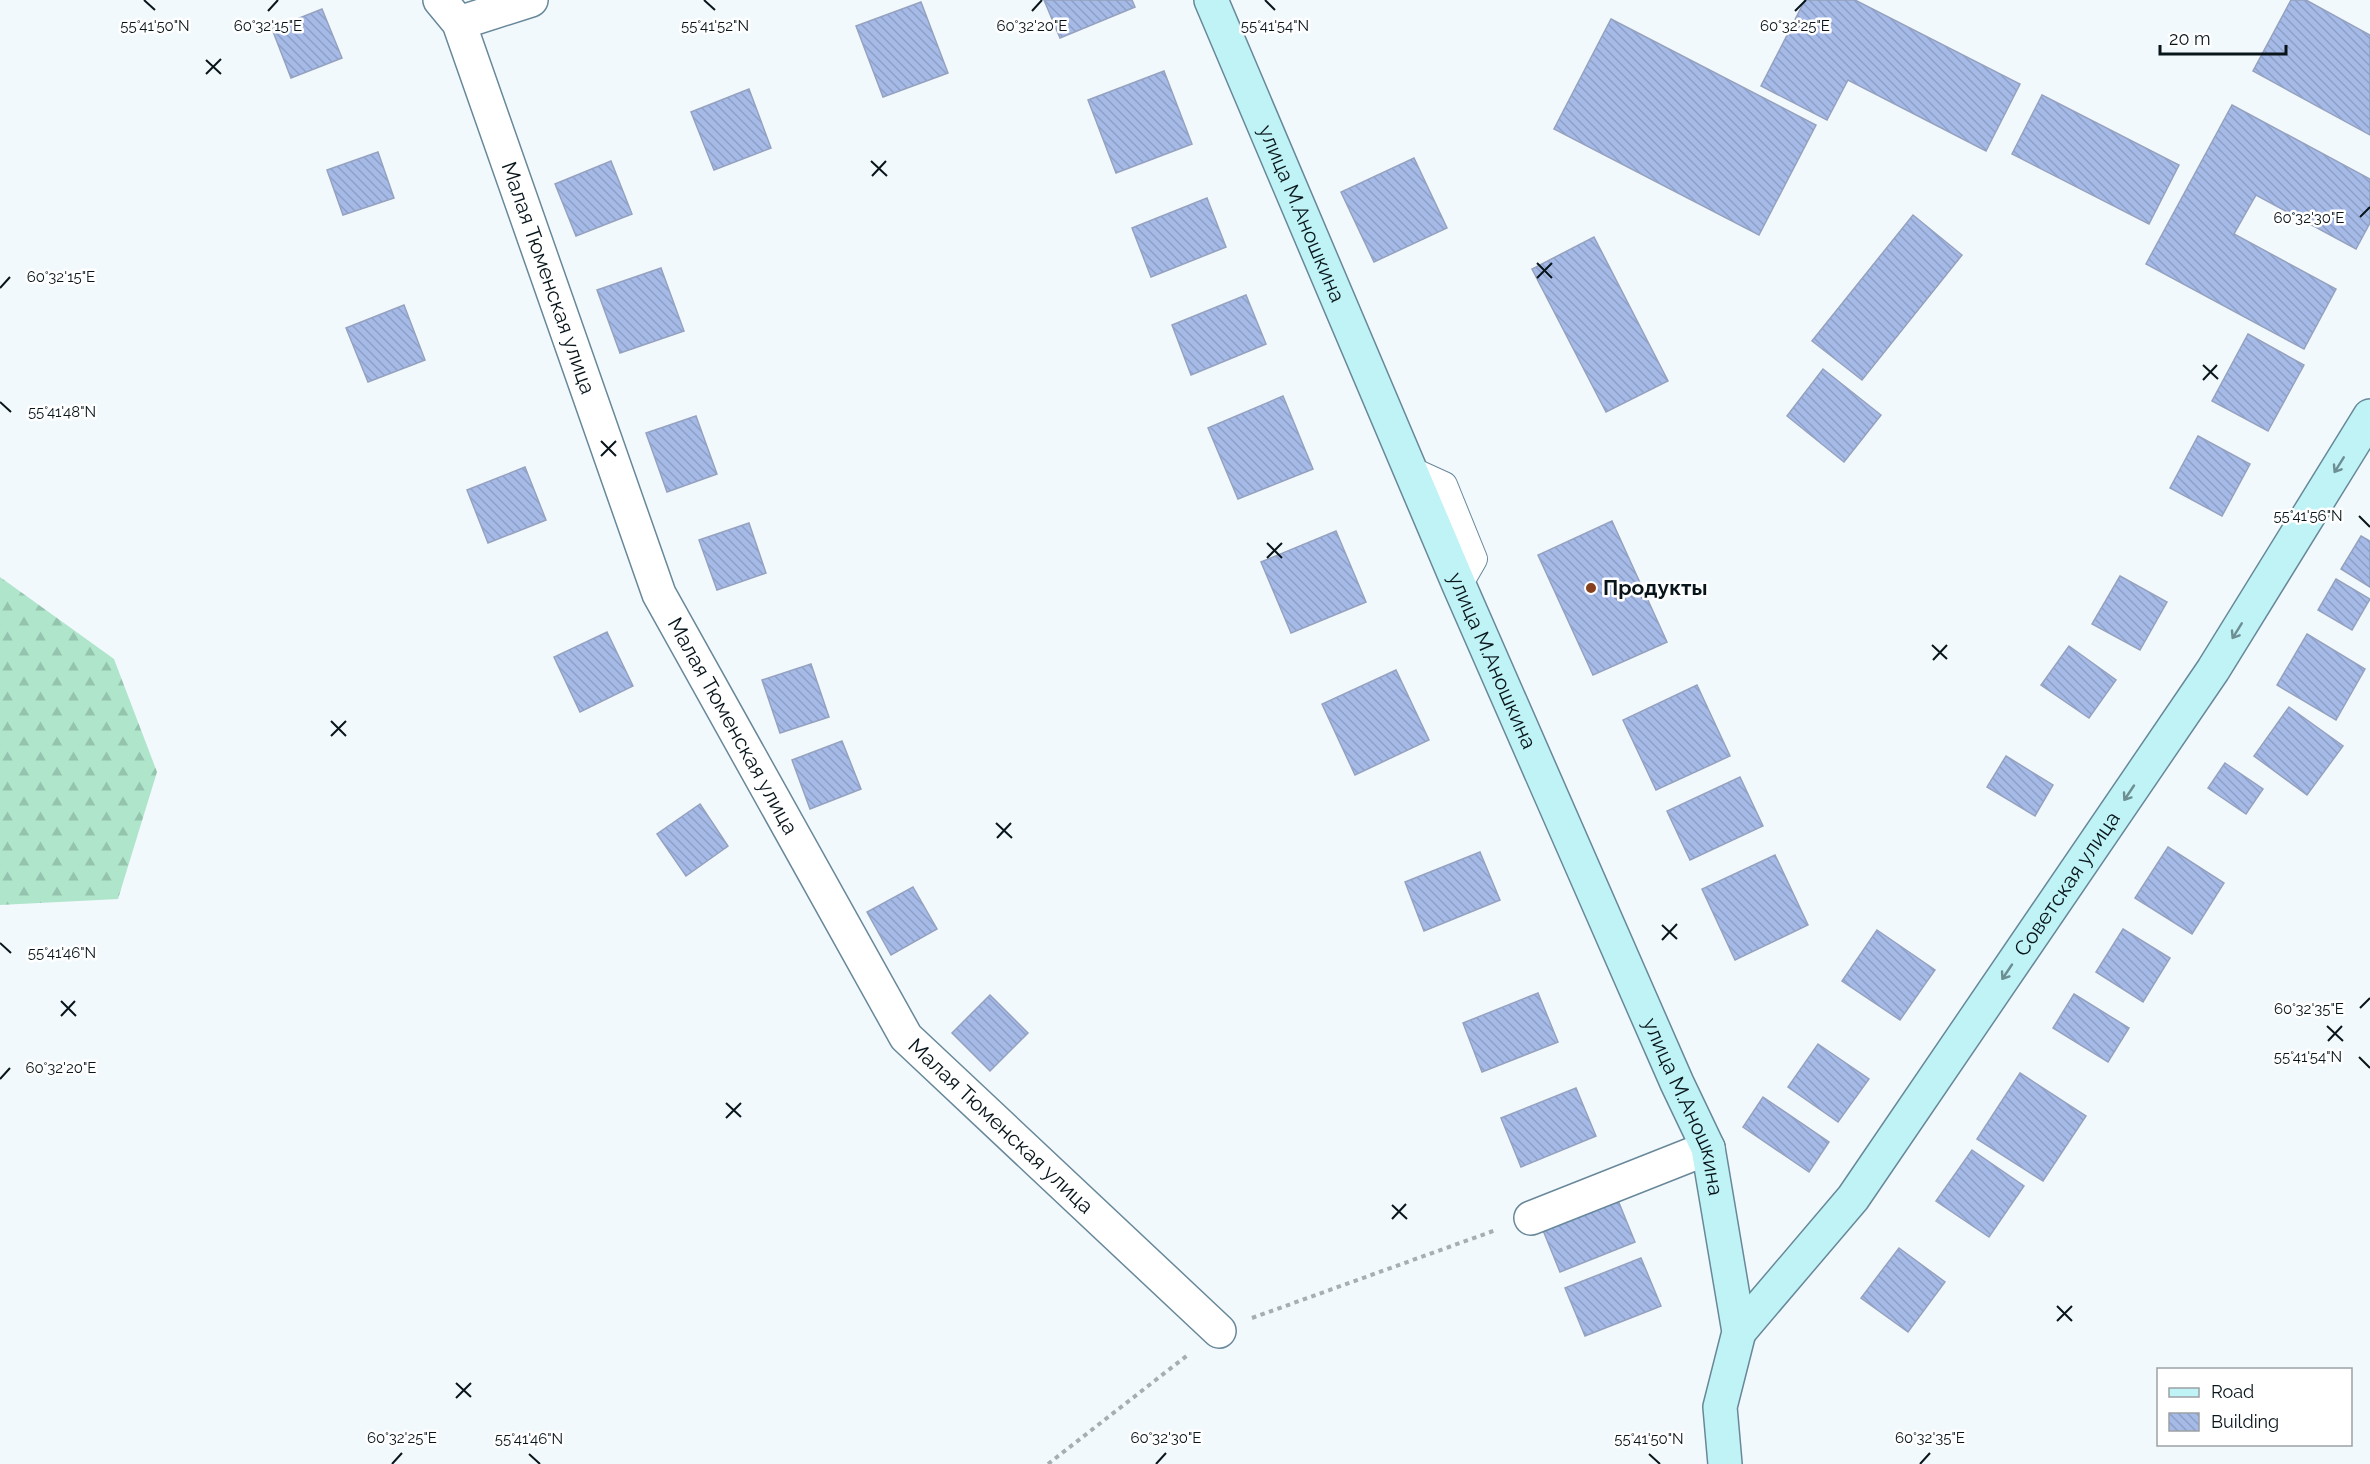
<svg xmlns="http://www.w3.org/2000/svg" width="2370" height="1464" viewBox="0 0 2370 1464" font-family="Raleway,sans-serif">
<defs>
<pattern id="forest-firs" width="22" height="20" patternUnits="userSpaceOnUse" patternTransform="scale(1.5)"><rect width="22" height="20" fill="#afe5cb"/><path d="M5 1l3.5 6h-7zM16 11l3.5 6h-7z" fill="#95c4ae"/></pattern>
<pattern id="building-back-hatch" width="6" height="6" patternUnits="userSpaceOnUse" patternTransform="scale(1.5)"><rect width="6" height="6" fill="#a6bae8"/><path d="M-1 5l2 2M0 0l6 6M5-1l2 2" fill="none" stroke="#8d9fc6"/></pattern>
</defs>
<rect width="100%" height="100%" fill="#f2f9fd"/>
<polygon fill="url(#forest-firs)" points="0,577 114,659 157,772 118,899 0,905"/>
<g fill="url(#building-back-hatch)" stroke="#95a2bf" stroke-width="1.5">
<polygon points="1044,0 1132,0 1135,7 1060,38"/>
<polygon points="1805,0 1855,0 2020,84 1986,151 1848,80 1827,120 1761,86"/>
<polygon points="2291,0 2306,0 2370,35 2370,135 2253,71"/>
<polygon points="921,2 948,73 883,97 856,26"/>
<polygon points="322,9 342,58 291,78 272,29"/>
<polygon points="1611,19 1816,125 1759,235 1554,129"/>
<polygon points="1164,71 1192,144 1116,173 1088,100"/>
<polygon points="749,89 771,148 714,170 691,112"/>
<polygon points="2042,95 2179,165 2149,224 2012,154"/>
<polygon points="2232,105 2370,179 2370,223 2356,249 2256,195 2234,234 2336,289 2304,349 2146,264"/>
<polygon points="378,152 394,198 343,215 327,170"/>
<polygon points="1414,158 1447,228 1374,262 1341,192"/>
<polygon points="611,161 632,214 576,236 555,184"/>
<polygon points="1207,198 1226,247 1151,277 1132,228"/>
<polygon points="1913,215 1962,255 1862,380 1812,341"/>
<polygon points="1594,237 1668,381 1606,412 1532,269"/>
<polygon points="661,268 684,331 620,353 597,290"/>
<polygon points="1246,295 1266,344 1191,375 1172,325"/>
<polygon points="404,305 425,360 368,382 346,328"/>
<polygon points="2248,334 2304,365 2268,431 2212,401"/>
<polygon points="1823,369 1881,415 1844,462 1787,416"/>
<polygon points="1283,396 1313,469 1238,499 1208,428"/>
<polygon points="696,416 717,474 667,492 646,433"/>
<polygon points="2198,436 2250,464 2222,516 2170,488"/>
<polygon points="525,467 546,520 488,543 467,490"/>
<polygon points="1612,521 1667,642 1593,675 1538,555"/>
<polygon points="749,523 766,573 717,590 699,540"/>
<polygon points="1336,531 1366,602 1291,633 1261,562"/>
<polygon points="2361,536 2370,541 2370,587 2341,569"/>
<polygon points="2120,576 2167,602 2140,650 2092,624"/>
<polygon points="2336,579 2370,599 2352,630 2318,610"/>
<polygon points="607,632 633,686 580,712 554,657"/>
<polygon points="2307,634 2365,669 2336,720 2277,685"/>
<polygon points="2069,646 2116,680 2089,718 2041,685"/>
<polygon points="811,664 829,717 780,733 762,680"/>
<polygon points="1396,670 1429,740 1355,775 1322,704"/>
<polygon points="1697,685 1730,756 1656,790 1623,720"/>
<polygon points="2289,707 2343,746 2307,795 2254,756"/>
<polygon points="842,741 861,789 810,809 792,760"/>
<polygon points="2006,756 2053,785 2035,816 1987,787"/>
<polygon points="2225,763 2263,789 2246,814 2208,788"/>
<polygon points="1740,777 1763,826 1690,860 1667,811"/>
<polygon points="700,804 728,846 686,876 657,834"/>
<polygon points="2168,847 2224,883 2192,934 2135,898"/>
<polygon points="1480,852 1500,900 1424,931 1405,882"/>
<polygon points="1775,855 1808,925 1735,960 1702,889"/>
<polygon points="913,887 937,929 891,955 867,912"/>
<polygon points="2123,929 2170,958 2143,1002 2096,972"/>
<polygon points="1877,930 1935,970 1900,1020 1842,981"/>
<polygon points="1538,993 1558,1042 1482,1072 1463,1023"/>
<polygon points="2074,994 2129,1028 2108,1062 2053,1028"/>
<polygon points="990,995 1028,1033 990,1071 952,1033"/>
<polygon points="1818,1044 1869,1079 1838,1122 1788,1087"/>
<polygon points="2020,1073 2086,1116 2043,1181 1977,1139"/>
<polygon points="1576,1088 1596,1136 1521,1167 1501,1118"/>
<polygon points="1763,1097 1829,1142 1809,1172 1743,1127"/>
<polygon points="1972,1150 2024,1186 1989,1237 1936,1201"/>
<polygon points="1615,1193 1635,1242 1560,1272 1540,1223"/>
<polygon points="1899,1248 1945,1282 1908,1332 1861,1298"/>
<polygon points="1641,1258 1661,1306 1585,1336 1565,1288"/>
</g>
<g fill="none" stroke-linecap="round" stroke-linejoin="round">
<g stroke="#68889a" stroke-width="28">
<polyline id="lane" points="1411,470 1444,485 1474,559 1459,585"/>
</g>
<g stroke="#68889a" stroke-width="36">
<g id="street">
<path id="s1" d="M440,0L459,23L659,594L906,1037L1219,1331"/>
<polyline points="459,23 531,0"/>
<polyline points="1531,1218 1708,1148"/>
</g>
</g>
<g stroke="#68889a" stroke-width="36">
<g id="secondary">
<path id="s2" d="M1211,0L1459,585L1677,1083L1708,1148L1739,1332L1720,1407L1725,1464"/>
<path id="s3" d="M1739,1332L1853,1198L2213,670L2370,416"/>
</g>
</g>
<g stroke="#a5aeb2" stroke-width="4" stroke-dasharray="4.5 4.5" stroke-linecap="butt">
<polyline points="1252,1318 1496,1230"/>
<polyline points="1048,1464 1189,1354"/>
</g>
<use href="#lane" stroke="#fff" stroke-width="26"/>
<use href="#street" stroke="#fff" stroke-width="33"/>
<use href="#secondary" stroke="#bff3f5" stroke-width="33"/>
</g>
<defs><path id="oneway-shaft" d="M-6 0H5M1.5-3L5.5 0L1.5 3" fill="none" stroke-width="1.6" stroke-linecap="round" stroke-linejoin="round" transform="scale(1.5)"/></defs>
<g stroke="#6d8f93">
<use href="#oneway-shaft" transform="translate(2339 465) rotate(122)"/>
<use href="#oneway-shaft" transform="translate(2237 631) rotate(122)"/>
<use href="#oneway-shaft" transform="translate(2129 793) rotate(124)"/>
<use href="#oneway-shaft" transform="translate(2007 972) rotate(124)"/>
</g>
<path fill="none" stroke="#08151b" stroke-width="2" d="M144,0L155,10M704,0L715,10M1265,0L1275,10M268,11L278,0M1032,11L1042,0M1795,11L1806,0M206,60L221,74M206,74L221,59M871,161L887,176M872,176L886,161M2360,217L2370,207M1537,263L1552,278M1537,278L1552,263M0,288L10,277M2203,365L2218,379M2203,380L2217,365M0,402L11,412M601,441L616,456M601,456L616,441M2359,516L2370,527M1267,543L1282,558M1267,558L1282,543M1932,645L1947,659M1933,660L1947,645M331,721L346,736M331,736L346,721M996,823L1012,838M997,838L1011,823M1662,925L1677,939M1662,940L1677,924M0,943L11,953M61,1001L76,1016M2360,1008L2370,998M61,1016L75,1001M2327,1026L2343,1041M2328,1041L2342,1026M2359,1057L2370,1068M0,1079L10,1068M726,1103L741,1117M726,1118L741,1103M1392,1205L1407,1219M1392,1219L1406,1204M2057,1306L2072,1321M2057,1321L2072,1306M456,1383L471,1397M456,1398L471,1383M529,1454L540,1464M1649,1454L1660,1464M392,1464L402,1453M1156,1464L1166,1453M1920,1464L1930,1453"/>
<circle fill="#87401e" stroke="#fff" stroke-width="2" cx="1591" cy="588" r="6"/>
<g text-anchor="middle" stroke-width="5" stroke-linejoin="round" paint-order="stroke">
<g font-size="21" fill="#08151b" stroke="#fff">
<text dy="7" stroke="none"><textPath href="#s2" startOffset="232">улица М.Аношкина</textPath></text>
<text dy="7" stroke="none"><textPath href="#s1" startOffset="300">Малая Тюменская улица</textPath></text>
<text dy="7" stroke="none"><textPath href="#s2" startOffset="718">улица М.Аношкина</textPath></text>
<text dy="7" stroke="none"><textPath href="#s1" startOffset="786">Малая Тюменская улица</textPath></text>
<text dy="7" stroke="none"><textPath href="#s3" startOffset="556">Советская улица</textPath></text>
<text dy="7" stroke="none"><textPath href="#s2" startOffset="1204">улица М.Аношкина</textPath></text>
<text dy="7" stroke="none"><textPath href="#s1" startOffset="1272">Малая Тюменская улица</textPath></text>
</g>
<g font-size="21" font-weight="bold" fill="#08151b" stroke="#fff" text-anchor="start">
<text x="1603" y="595">Продукты</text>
</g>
</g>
<g font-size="15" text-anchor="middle" fill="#08151b" stroke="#fff" stroke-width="5" stroke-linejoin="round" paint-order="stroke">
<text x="155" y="31">55°41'50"N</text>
<text x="715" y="31">55°41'52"N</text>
<text x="1275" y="31">55°41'54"N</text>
<text x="268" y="31">60°32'15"E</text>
<text x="1032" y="31">60°32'20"E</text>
<text x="1795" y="31">60°32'25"E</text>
<text x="2309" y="223">60°32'30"E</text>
<text x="61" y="282">60°32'15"E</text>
<text x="62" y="417">55°41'48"N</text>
<text x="2308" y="521">55°41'56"N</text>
<text x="62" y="958">55°41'46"N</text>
<text x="2309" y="1014">60°32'35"E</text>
<text x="2308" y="1062">55°41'54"N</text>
<text x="61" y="1073">60°32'20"E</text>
<text x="402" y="1443">60°32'25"E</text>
<text x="1166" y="1443">60°32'30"E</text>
<text x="1930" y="1443">60°32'35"E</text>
<text x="529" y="1444">55°41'46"N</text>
<text x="1649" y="1444">55°41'50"N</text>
</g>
<rect x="2157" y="1368" width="195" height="78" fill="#ffffff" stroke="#9ca1a4" stroke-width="1.5"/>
<rect x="2169" y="1388" width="30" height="9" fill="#bff3f5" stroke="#9ca1a4" stroke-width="1.5"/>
<text x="2211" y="1398" font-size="18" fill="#08151b">Road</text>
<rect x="2169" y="1413" width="30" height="18" fill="url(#building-back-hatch)" stroke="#9ca1a4" stroke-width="1.5"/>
<text x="2211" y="1428" font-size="18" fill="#08151b">Building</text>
<path d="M2160 45v9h126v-9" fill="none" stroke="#08151b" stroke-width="3"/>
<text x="2169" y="45" font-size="18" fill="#08151b" stroke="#ffffff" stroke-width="4.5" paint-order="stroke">20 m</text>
</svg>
